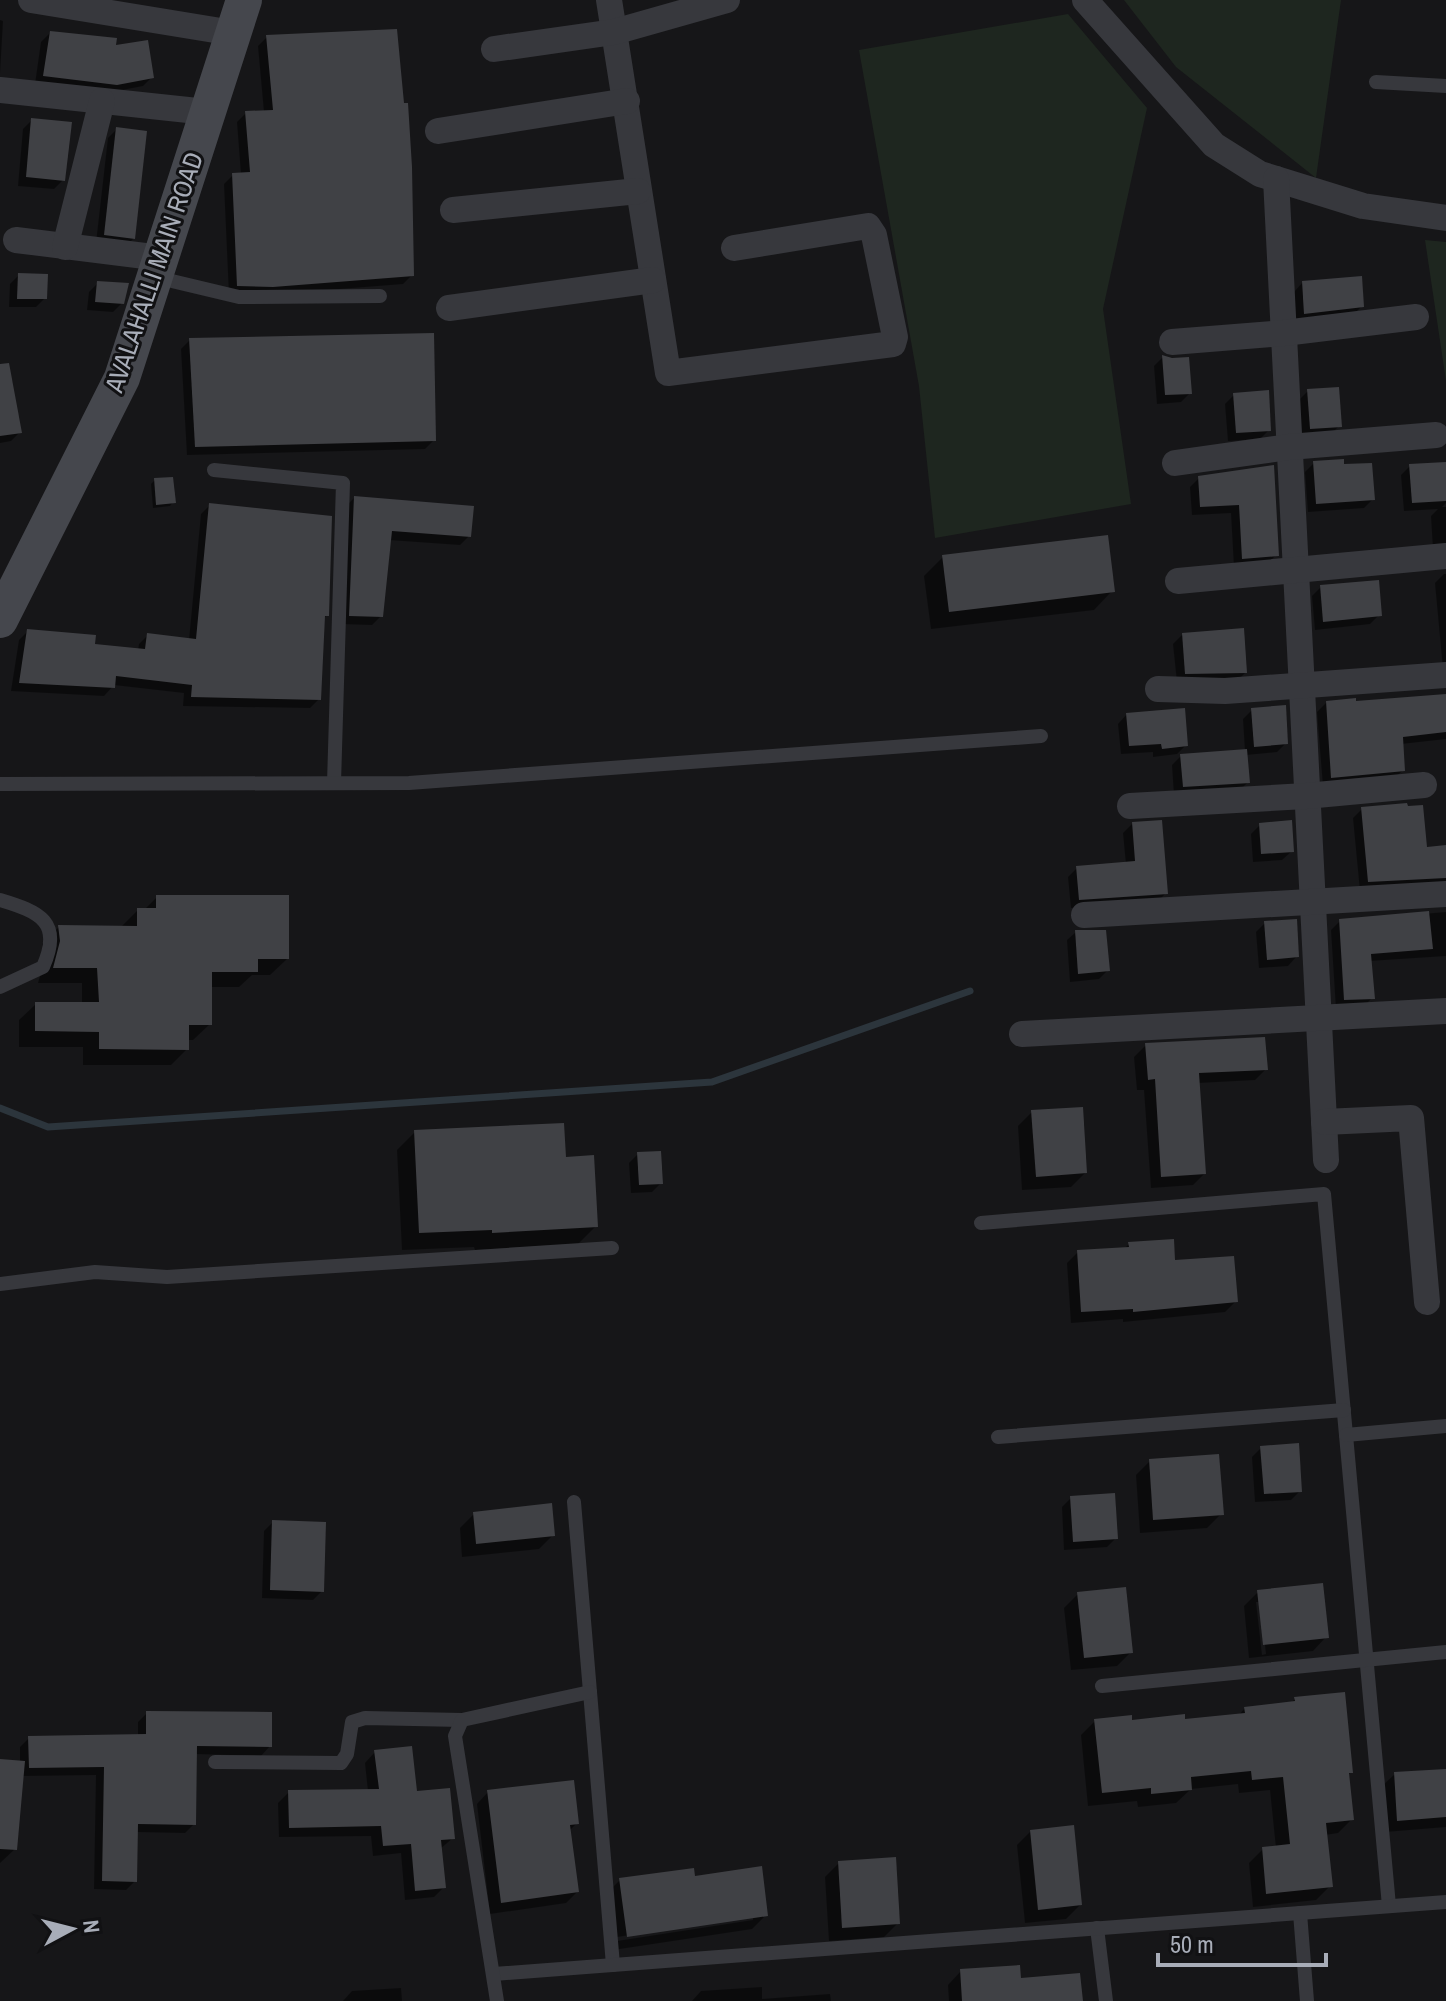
<svg xmlns="http://www.w3.org/2000/svg" width="1446" height="2001" viewBox="0 0 1446 2001" font-family="'Archivo Narrow',sans-serif">
<rect width="100%" height="100%" fill="#161618"/>
<g fill="#1e261f">
<polygon points="1124,0 1341,0 1316,178 1176,67"/>
<polygon points="1068,14 1147,108 1103,309 1131,504 935,538 919,386 859,50"/>
<polygon points="1425,240 1446,242 1446,381"/>
</g>
<g fill="#0007" fill-rule="evenodd">
<polygon points="0,20 3,21 0,73"/>
<polygon points="50,33 152,77 143,86 106,93 35,84 41,42"/>
<polygon points="267,37 412,275 403,284 263,295 229,295 224,184 233,175 241,174 237,122 246,113 264,112 258,46"/>
<polygon points="32,120 63,180 54,189 18,186 23,129"/>
<polygon points="117,129 134,238 125,247 96,243 108,138"/>
<polygon points="19,275 45,298 36,307 9,307 10,284"/>
<polygon points="1303,282 1362,306 1353,315 1296,322 1294,292"/>
<polygon points="98,283 122,303 113,312 87,310 89,292"/>
<polygon points="190,340 434,440 425,449 187,455 181,349"/>
<polygon points="1163,357 1190,393 1181,402 1157,404 1154,366"/>
<polygon points="1308,391 1339,426 1330,435 1301,437 1299,400"/>
<polygon points="1234,395 1269,430 1260,439 1228,441 1225,404"/>
<polygon points="0,398 20,432 11,441 0,443"/>
<polygon points="1314,463 1342,467 1373,499 1364,508 1308,512 1305,472"/>
<polygon points="1446,464 1446,503 1442,507 1446,507 1446,553 1433,549 1431,516 1438,509 1404,511 1401,475 1410,466"/>
<polygon points="1272,468 1276,555 1267,564 1234,567 1231,513 1192,515 1190,487 1199,478"/>
<polygon points="155,480 173,502 170,506 153,508 151,484"/>
<polygon points="354,498 469,536 460,545 389,540 381,616 372,625 341,624 345,507"/>
<polygon points="210,505 327,615 323,619 319,699 310,708 183,706 184,693 114,685 104,696 11,691 19,640 28,631 93,646 138,651 139,644 148,635 189,640 201,514"/>
<polygon points="943,557 1112,591 1094,610 931,629 924,576"/>
<polygon points="1444,574 1446,574 1446,671 1443,669 1435,583"/>
<polygon points="1321,587 1379,615 1370,624 1315,630 1312,596"/>
<polygon points="1182,635 1245,673 1236,682 1177,682 1173,644"/>
<polygon points="1446,696 1446,739 1401,744 1403,770 1394,779 1323,786 1317,712 1326,703 1354,703"/>
<polygon points="1252,710 1286,743 1277,752 1246,755 1248,782 1239,791 1174,795 1172,765 1181,756 1245,751 1243,719"/>
<polygon points="1127,714 1186,745 1177,754 1153,757 1153,752 1121,754 1118,724"/>
<polygon points="1362,809 1425,849 1446,847 1446,890 1360,891 1353,818"/>
<polygon points="1132,824 1166,893 1157,902 1071,908 1068,877 1077,868 1126,864 1123,833"/>
<polygon points="1260,825 1292,851 1282,860 1253,862 1251,834"/>
<polygon points="157,897 287,959 270,975 252,975 239,987 210,987 210,1024 193,1040 187,1040 187,1049 171,1065 83,1065 83,1047 19,1047 19,1020 36,1004 82,1004 82,983 38,983 45,958 42,944 59,927 120,928 138,910 144,910"/>
<polygon points="1446,912 1446,956 1369,961 1372,998 1363,1007 1336,1009 1331,930 1340,921"/>
<polygon points="1265,923 1297,956 1288,966 1259,968 1256,932"/>
<polygon points="1076,932 1108,970 1099,979 1070,982 1067,940"/>
<polygon points="1146,1045 1266,1069 1255,1080 1198,1083 1204,1174 1193,1185 1151,1188 1144,1090 1137,1090 1134,1057"/>
<polygon points="1032,1112 1085,1173 1071,1187 1022,1190 1018,1126"/>
<polygon points="415,1132 564,1159 596,1226 578,1244 475,1250 474,1247 402,1250 397,1150"/>
<polygon points="638,1154 661,1183 652,1192 631,1193 629,1163"/>
<polygon points="1129,1244 1173,1263 1236,1301 1225,1312 1123,1322 1123,1319 1071,1323 1067,1263 1078,1252 1124,1249"/>
<polygon points="1261,1448 1300,1491 1291,1500 1255,1502 1252,1457"/>
<polygon points="1150,1461 1221,1514 1207,1528 1140,1533 1136,1475"/>
<polygon points="1071,1498 1116,1538 1107,1547 1064,1550 1062,1507"/>
<polygon points="474,1514 553,1535 539,1549 462,1557 460,1528"/>
<polygon points="273,1522 322,1591 313,1600 262,1598 264,1531"/>
<path d="M1258,1592L1326,1637L1313,1651L1249,1658L1244,1606ZM1256,1602H1260L1266,1654L1262,1655Z"/>
<polygon points="1078,1594 1131,1652 1117,1666 1071,1670 1064,1608"/>
<polygon points="1295,1699 1351,1772 1347,1776 1352,1819 1338,1833 1325,1835 1330,1886 1316,1900 1253,1907 1249,1863 1263,1849 1276,1848 1270,1790 1239,1793 1238,1784 1191,1789 1176,1803 1138,1807 1137,1801 1088,1806 1081,1735 1095,1721 1183,1721 1238,1716 1245,1708 1290,1704"/>
<polygon points="147,1713 270,1746 261,1756 195,1754 194,1824 185,1833 136,1832 135,1881 126,1890 94,1889 96,1775 21,1776 15,1849 0,1863 0,1761 20,1763 20,1747 29,1738 138,1737 138,1722"/>
<polygon points="375,1752 453,1838 440,1849 444,1887 434,1897 405,1900 401,1853 373,1856 371,1836 279,1837 278,1803 289,1792 368,1791 365,1763"/>
<polygon points="1446,1771 1446,1827 1385,1832 1382,1786 1395,1774"/>
<polygon points="488,1792 577,1823 569,1831 577,1892 566,1903 490,1914 477,1804"/>
<polygon points="1031,1831 1080,1905 1066,1919 1025,1923 1017,1845"/>
<polygon points="839,1863 898,1923 884,1937 829,1941 825,1877"/>
<path d="M693,1878L766,1915L752,1929L613,1950L606,1894L620,1880ZM753,1916V1920L617,1941V1937Z"/>
<polygon points="961,1971 1019,1981 1081,2001 949,2001 948,1985"/>
<polygon points="762,1987 762,1999 830,1994 831,2001 692,2001 701,1991"/>
<polygon points="401,1988 402,2001 343,2001 352,1991"/>
</g>
<g fill="none" stroke-linecap="round" stroke-linejoin="round">
<polyline stroke="#2c353c" stroke-width="7" points="0,1108 48,1127 712,1082 970,991"/>
</g>
<g fill="#404145">
<polygon points="397,29 404,103 408,103 412,167 414,276 273,287 237,286 232,173 250,172 245,111 273,110 266,35"/>
<polygon points="50,31 117,38 116,45 148,40 154,78 117,85 43,76"/>
<polygon points="31,118 72,122 65,181 26,177"/>
<polygon points="116,127 147,131 135,239 104,235"/>
<polygon points="18,273 48,274 47,299 17,299"/>
<polygon points="1362,276 1364,307 1304,314 1302,281"/>
<polygon points="97,281 129,283 124,304 95,302"/>
<polygon points="434,333 436,441 195,447 189,338"/>
<polygon points="1162,355 1172,358 1189,357 1192,394 1165,395"/>
<polygon points="9,363 22,433 0,436 0,364"/>
<polygon points="1339,387 1342,427 1310,429 1307,389"/>
<polygon points="1269,390 1271,431 1236,433 1233,393"/>
<polygon points="1344,459 1344,464 1372,463 1375,500 1316,504 1313,461"/>
<polygon points="1446,462 1446,501 1412,503 1409,464"/>
<polygon points="1274,465 1279,556 1242,559 1239,505 1200,507 1198,476"/>
<polygon points="173,477 176,503 156,505 154,478"/>
<polygon points="354,496 474,506 471,537 392,531 383,617 349,616"/>
<polygon points="209,503 332,516 329,616 325,616 321,700 191,697 192,685 116,676 115,688 19,683 27,629 96,635 95,644 145,649 147,633 196,639"/>
<polygon points="1108,535 1115,592 949,612 942,555"/>
<polygon points="1379,580 1382,616 1323,622 1320,585"/>
<polygon points="1244,628 1247,673 1185,674 1182,633"/>
<polygon points="1446,694 1446,732 1403,737 1405,771 1331,778 1326,701 1356,698 1356,701"/>
<polygon points="1286,705 1288,744 1254,747 1251,708"/>
<polygon points="1185,708 1188,746 1162,749 1161,744 1129,746 1126,713"/>
<polygon points="1247,749 1250,783 1183,787 1180,754"/>
<polygon points="1407,803 1408,806 1423,805 1427,847 1446,845 1446,878 1368,882 1361,807"/>
<polygon points="1162,820 1168,894 1079,900 1076,866 1135,861 1132,822"/>
<polygon points="1292,820 1294,852 1261,854 1259,823"/>
<polygon points="156,895 289,895 289,959 258,959 258,972 212,972 212,1025 189,1025 189,1050 99,1049 99,1032 35,1031 35,1002 99,1002 97,968 53,968 60,941 58,925 137,926 137,908 156,908"/>
<polygon points="1429,911 1433,949 1371,954 1375,999 1344,1000 1339,919"/>
<polygon points="1297,919 1299,957 1267,960 1264,921"/>
<polygon points="1075,930 1106,930 1110,971 1078,974"/>
<polygon points="1265,1037 1268,1070 1199,1073 1206,1174 1161,1177 1155,1079 1148,1080 1145,1043"/>
<polygon points="1083,1107 1087,1173 1036,1177 1031,1110"/>
<polygon points="564,1123 566,1157 594,1155 598,1227 492,1233 492,1230 419,1233 414,1130"/>
<polygon points="661,1151 663,1184 639,1185 637,1152"/>
<polygon points="1174,1239 1175,1260 1234,1256 1238,1302 1133,1312 1133,1309 1081,1312 1077,1250 1129,1247 1128,1242"/>
<polygon points="1299,1443 1302,1492 1264,1494 1260,1446"/>
<polygon points="1219,1454 1224,1515 1153,1520 1149,1459"/>
<polygon points="1115,1493 1118,1539 1073,1542 1070,1496"/>
<polygon points="552,1503 555,1536 476,1544 473,1512"/>
<polygon points="272,1520 326,1522 324,1592 270,1590"/>
<polygon points="1323,1583 1329,1638 1263,1645 1257,1590"/>
<polygon points="1126,1587 1133,1653 1084,1658 1077,1592"/>
<polygon points="1345,1692 1353,1773 1349,1773 1354,1820 1326,1823 1333,1887 1266,1894 1262,1847 1290,1844 1283,1777 1252,1780 1251,1771 1191,1777 1192,1790 1151,1794 1151,1788 1102,1793 1094,1719 1132,1715 1132,1720 1185,1714 1185,1719 1245,1713 1244,1707 1295,1701 1294,1697"/>
<polygon points="146,1711 272,1712 272,1747 197,1746 196,1825 138,1824 137,1882 102,1881 104,1767 29,1768 28,1736 146,1734"/>
<polygon points="412,1746 417,1791 450,1788 455,1839 441,1840 446,1888 415,1891 411,1844 383,1846 381,1826 289,1828 288,1790 379,1789 374,1750"/>
<polygon points="0,1759 25,1761 17,1850 0,1849"/>
<polygon points="1446,1769 1446,1817 1397,1821 1394,1772"/>
<polygon points="574,1780 579,1824 570,1825 579,1892 501,1903 487,1790"/>
<polygon points="1074,1825 1082,1905 1038,1910 1030,1830"/>
<polygon points="896,1857 900,1924 842,1928 838,1861"/>
<polygon points="762,1866 768,1916 627,1937 619,1878 694,1868 695,1876"/>
<polygon points="1020,1965 1021,1978 1080,1973 1083,2001 962,2001 960,1969"/>
</g>
<g fill="none" stroke-linecap="round" stroke-linejoin="round">
<g stroke="#37383d" stroke-width="14">
<polyline points="1376,82 1446,86"/>
<polyline points="155,277 239,297 380,296"/>
<polyline points="214,470 343,483 334,783"/>
<polyline points="0,784 409,783 1041,736"/>
<path d="M0,900C40,912 63,922 43,967L0,987"/>
<polyline points="981,1223 1324,1194 1389,1906"/>
<polyline points="0,1284 95,1272 167,1277 612,1248"/>
<polyline points="1346,1435 1446,1426"/>
<polyline points="998,1437 1344,1410"/>
<polyline points="574,1502 613,1965"/>
<polyline points="1102,1686 1446,1652"/>
<polyline points="215,1762 341,1763 347,1754 352,1722 365,1718 462,1720"/>
<polyline points="1300,1913 1307,2001"/>
<polyline points="1097,1928 1106,2001"/>
<polyline points="494,1974 1446,1902"/>
<polyline points="497,2001 455,1736 462,1720 590,1692"/>
</g>
<g stroke="#37383d" stroke-width="26">
<polyline points="31,0 233,33"/>
<polyline points="609,0 668,373 893,344 895,337 874,235 868,226 734,248"/>
<polyline points="1085,0 1214,145 1260,174 1363,206 1446,218"/>
<polyline points="494,49 614,32 727,0"/>
<polyline points="0,90 207,112"/>
<polyline points="438,131 627,101"/>
<path d="M1276,179C1292,506 1308,833 1326,1160"/>
<polyline points="453,210 638,191"/>
<polyline points="16,240 161,258"/>
<polyline points="65,247 102,101"/>
<polyline points="449,308 653,280"/>
<polyline points="1172,342 1284,333 1416,317"/>
<polyline points="1175,463 1289,447 1436,435"/>
<polyline points="1178,581 1446,556"/>
<polyline points="1158,689 1225,691 1446,675"/>
<polyline points="1130,806 1306,796 1424,785"/>
<polyline points="1084,915 1446,894"/>
<polyline points="1022,1034 1446,1011"/>
<polyline points="1324,1122 1411,1118 1427,1302"/>
</g>
<polyline stroke="#45474d" stroke-width="36" points="0,620 122,378 244,0"/>
</g>
<g text-anchor="middle" stroke-width="6" stroke-linejoin="round" paint-order="stroke">
<g font-size="26" fill="#a8adb8" stroke="#111113">
<text transform="translate(154 272) rotate(-71)" y="9">AVALAHALLI MAIN ROAD</text>
</g>
</g>
<g transform="translate(72 1929) rotate(83)" stroke="#111113" stroke-width="6" paint-order="stroke">
<path d="M0-6L14 30L0 20L-14 30Z" fill="#a8adb8"/>
<text y="-12" font-size="22" font-weight="bold" text-anchor="middle" fill="#a8adb8">N</text>
</g>
<path d="M1158 1953v12h168v-12" fill="none" stroke="#a8adb8" stroke-width="4"/>
<text x="1170" y="1953" font-size="24" fill="#a8adb8" stroke="#111113" stroke-width="6" paint-order="stroke">50 m</text>
</svg>
